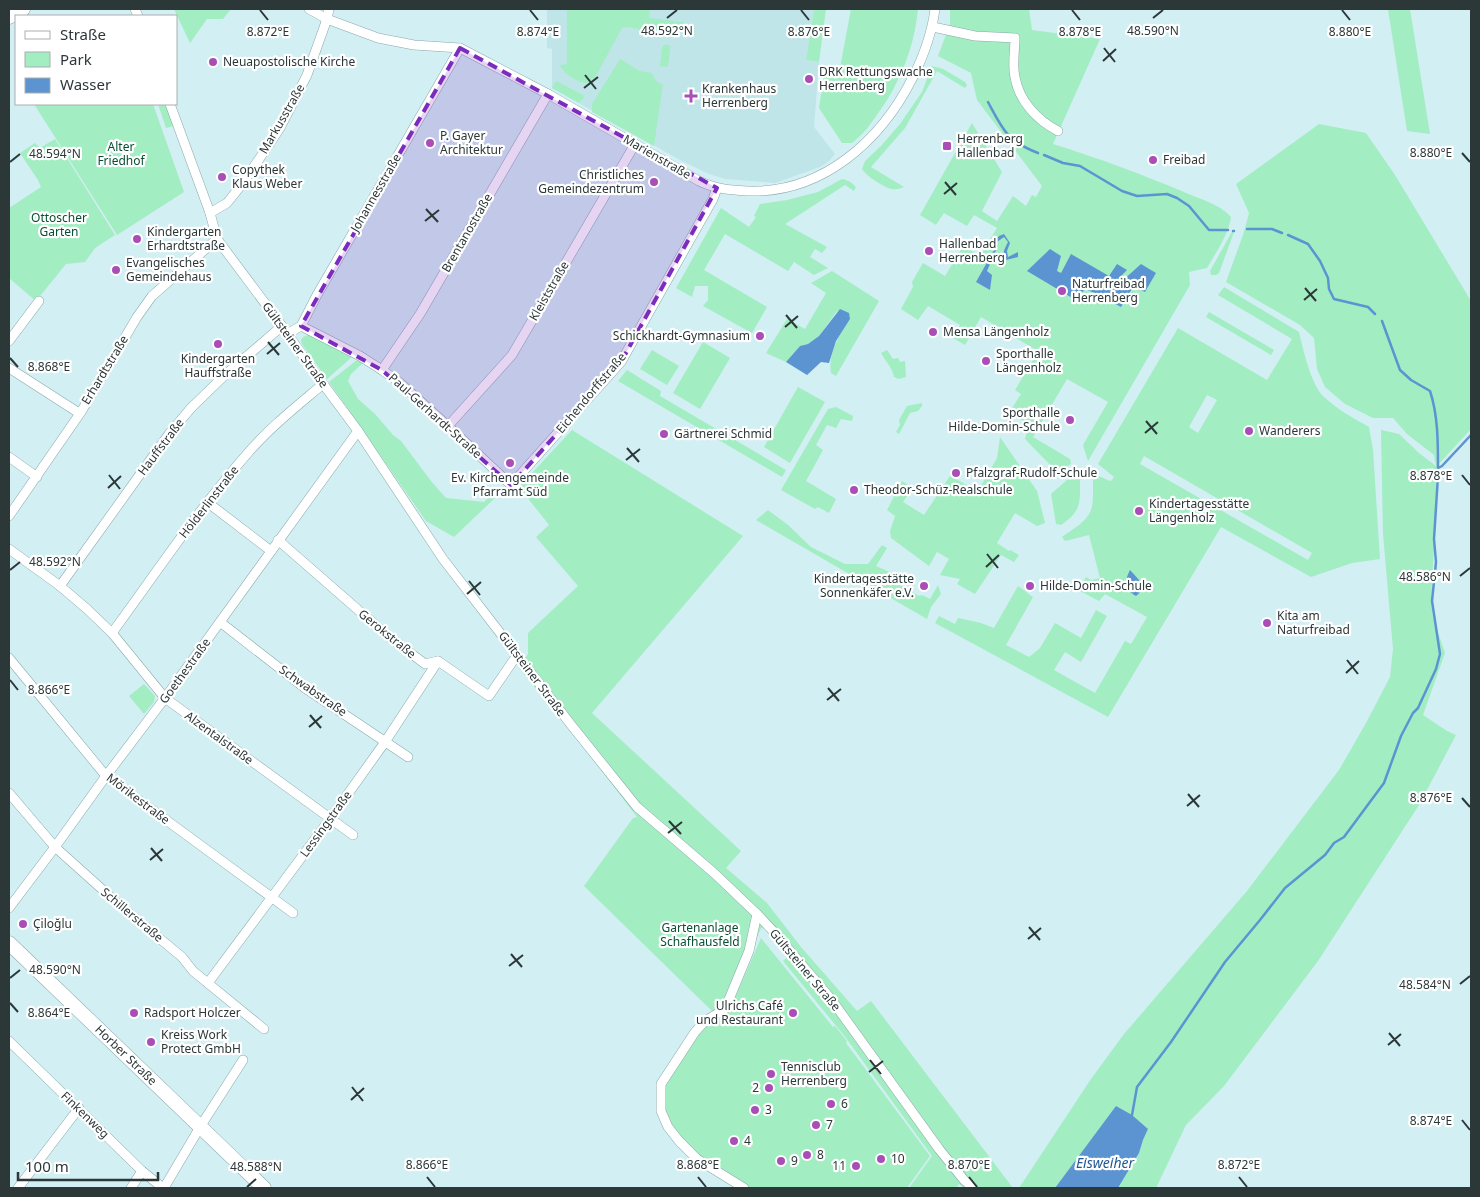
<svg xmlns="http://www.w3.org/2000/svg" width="1480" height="1197" viewBox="0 0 1480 1197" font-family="'Noto Sans',sans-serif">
<rect width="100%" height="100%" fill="#d2eff3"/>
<polygon fill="#bfe5e9" points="547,9 814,9 806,60 819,62 814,127 835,154 829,161 820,167 775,183 725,179 709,174 680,160 552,88 552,49 547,48"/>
<g fill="#a3edc3" fill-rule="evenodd">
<polygon points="174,9 231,9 223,19 207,19 190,43"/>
<path d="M567,9H650L649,18L684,22L671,31L655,30L653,32L627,27L622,28L592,83C581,85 564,75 560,65L567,64Z"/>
<polygon points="814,9 826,9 819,62 806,60"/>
<path d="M851,9H918C914,51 897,90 871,123C866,131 859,137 852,143H842L819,108L824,76L838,78Z"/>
<path d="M950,9H1029L1032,30L1100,39L1053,144C1098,158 1141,174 1184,192C1199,199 1220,204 1231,217C1228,236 1216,252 1207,268L1189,272L1190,285L1088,461L1083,445L1108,402L1067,379L1033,437L1070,459L1071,464L1057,472L1025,439L1029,424L1009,413L1021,394L1015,390L1038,351L981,317L965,345L953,338L960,325L928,306L918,320L901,309L913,287L912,282L923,263L945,276L963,246L980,256L997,228L974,215L967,226L944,213L936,225L920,215L972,123L1002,172L982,211L997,221L1013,196L1026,206L1032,195L1036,197L1042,186L977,100L971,73L938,56L950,24Z"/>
<polygon points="1388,9 1410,9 1430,134 1407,131"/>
<polygon points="666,44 670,46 670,49 668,67 660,66 662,48 663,46"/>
<path d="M620,59L640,71L652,73C654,79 657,83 663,84L654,146L592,112V104Z"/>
<path d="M932,66L943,69L965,82L967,85L965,88L937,71L905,128L871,167L904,187C901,188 897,190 892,189C885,188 866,176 862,169L865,161L881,146L900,124L922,92Z"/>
<polygon points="556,81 585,96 579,103 552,88"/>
<polygon points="34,104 153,104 184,192 117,235"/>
<polygon points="158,104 166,104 174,126 166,128"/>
<polygon points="1319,124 1366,133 1395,175 1471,301 1471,429 1437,466 1436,511 1431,601 1433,618 1445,653 1423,715 1447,731 1456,735 1419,805 1318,961 1224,1086 1186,1125 1156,1188 1118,1188 1139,1153 1143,1140 1148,1129 1116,1107 1055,1188 1019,1188 1091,1079 1124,1034 1247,891 1339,770 1366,723 1390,677 1393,649 1383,534 1381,430 1399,434 1419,453 1436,466 1434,455 1407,434 1393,418 1373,418 1345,404 1325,387 1317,369 1314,338 1300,325 1226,282 1243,235 1249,213 1236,184"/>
<polygon points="55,139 115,235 95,248 85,262 66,264 36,301 9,278 9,208 41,187 38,180 20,153 35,143 40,148"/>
<path d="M842,179C848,180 851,182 856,187L854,191L845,185L785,224L827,247L822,253L815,249L810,257L828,268L814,275L794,262L788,271L725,234L704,270L767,307L752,333L703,306L708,300V286H695L692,297L676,288L721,208L749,227L756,217L754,216L760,204L787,200L818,192Z"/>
<polygon points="1233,230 1235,230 1234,232 1219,273 1216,275 1211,275 1210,271"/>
<path d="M832,271L879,301L836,376L831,373C828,353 839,335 850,319L837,311L819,336L808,344L800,346L786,362L766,353L787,319L805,329L826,293L811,283Z"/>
<path d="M1224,287L1299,332C1303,349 1311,385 1324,397C1337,409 1353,418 1369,427L1373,450L1380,559L1352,563L1311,577L1221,527L1108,717L935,623L939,616L955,624L958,618L981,623L994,628L1018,586L1033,597L1006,645L1029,657L1040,648L1055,623L1081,638L1096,610L1107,616L1081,662L1065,652L1054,670L1095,693L1125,641L1131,644L1147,617L1105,594L1099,601L1078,590L1086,577L1091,580L1100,578L1089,535L1065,541L1062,537C1096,514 1093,514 1093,474C1099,475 1104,479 1111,481L1114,477L1098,464L1178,328L1267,380L1292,339L1218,295ZM1207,395L1217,400L1198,433L1189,427ZM1144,456L1312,553L1308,560L1140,464Z"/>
<polygon points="1209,312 1274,350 1271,355 1206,317"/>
<polygon points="308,335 312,335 352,357 327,379 302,344 301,340 303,337"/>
<polygon points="703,342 730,358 700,409 673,393"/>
<polygon points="652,350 679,366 667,385 640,369"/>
<path d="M887,350L893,359L898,358L900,362L905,361L906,377L899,379L894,377C892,367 886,362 881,353Z"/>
<polygon points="357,360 363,363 351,374 348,381 358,399 375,414 393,435 401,441 431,481 446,498 484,502 493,493 496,497 454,537 426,521 329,382"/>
<polygon points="627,370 661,391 660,396 786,470 782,477 618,381"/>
<polygon points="798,387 825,402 790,463 764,447"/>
<polygon points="922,403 922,406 918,411 910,413 899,434 896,432 900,425 899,420 907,406"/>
<polygon points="836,407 853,416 852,421 841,419 836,428 827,425 816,445 823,450 806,481 836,499 829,513 818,507 815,509 781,490 828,409"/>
<polygon points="572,430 743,536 592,713 741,851 726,868 767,903 801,947 857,1011 871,1001 1013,1188 964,1188 959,1184 956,1188 909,1188 932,1156 846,1038 783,961 790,955 769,930 761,928 726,1014 712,1011 584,886 633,818 637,817 572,732 519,668 528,654 528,633 578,586 536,537 549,525 519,487"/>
<polygon points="1000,437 1037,491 1045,523 1037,526 1015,513 997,543 1009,551 1010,550 1019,555 1014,562 1001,555 975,594 957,584 960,579 940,575 949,559 937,552 929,566 891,538 890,531 895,516 887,510 902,481 913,488 903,502 924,515 950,476 978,491 997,458"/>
<path d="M1080,479C1080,502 1082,511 1061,525L1056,524L1051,494L1067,480Z"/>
<polygon points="768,510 788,525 811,547 845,564 868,564 882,545 887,548 876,566 894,574 892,580 919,596 922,595 930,599 938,585 941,594 931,607 927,619 756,520"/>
<polygon points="144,684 155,696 154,702 144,714 129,696"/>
<polygon points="761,938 833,1027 835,1026 847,1041 846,1043 930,1156 907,1188 750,1188 698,1154 672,1129 665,1111 664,1086 705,1025 727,1016"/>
</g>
<g fill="#5c94d1">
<path d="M1004,234L1010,243L1007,251L1008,257L1018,252V257L1006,260C1001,254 1005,248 1008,242L1004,237L997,242L998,246L987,271L992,275L990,290L976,282L994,250L993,243L999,236Z"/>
<polygon points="1050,249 1061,256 1057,271 1061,273 1071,254 1109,276 1117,264 1127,270 1118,279 1121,282 1141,264 1156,273 1145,292 1133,287 1121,307 1086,289 1074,299 1027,271"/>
<polygon points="840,309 849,313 850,319 836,341 829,363 821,362 807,375 786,362 800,346 808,344 819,336"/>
<path d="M1130,570C1137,578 1149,587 1136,596C1124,589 1124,582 1130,570Z"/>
<polygon points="1116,1106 1132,1115 1148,1129 1143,1140 1139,1153 1118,1188 1055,1188"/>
</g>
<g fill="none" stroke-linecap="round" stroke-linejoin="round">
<g stroke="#5c94d1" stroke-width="2.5">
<path d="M988,102C1003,130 1007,141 1038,153"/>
<polyline points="1044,155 1063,163 1080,166 1122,191 1137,196 1167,194 1177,198 1189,206 1209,230 1228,230"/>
<polyline points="1247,229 1272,229 1282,233"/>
<polyline points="1233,231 1234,231"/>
<polyline points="1288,235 1308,244 1320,261 1328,278 1329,289 1334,299 1368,307 1375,314"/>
<path d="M1382,321L1400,370L1411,380L1430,391C1438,415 1438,442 1438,468"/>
<polyline points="1438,468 1442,466 1471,435"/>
<polyline points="1132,1115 1137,1087 1171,1042 1225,962 1260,920 1285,888 1325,855 1334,843 1344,837 1384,783 1401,736 1413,713 1418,708 1436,669 1440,654 1432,601 1436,562 1434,539 1438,476"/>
</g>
<g stroke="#8ca8ab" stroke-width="10">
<g id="minor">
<polyline points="135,9 138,16"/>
<path d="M309,9L327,19L378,38L414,45L460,48L548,94L699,181C715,189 730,190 747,191C822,194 881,141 913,77C924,55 932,33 935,9"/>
<path d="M933,27L975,36L1015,38C1015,50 1012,65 1015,77C1019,101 1037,120 1058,131"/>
<polyline points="170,104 210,213 217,239 282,326 315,373 358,431 443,559 572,726 637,807 714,873 757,914 773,931 831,999 939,1149 964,1180 973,1188"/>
<polyline points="210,213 227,203 243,183 280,128 307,75 327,19 329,9"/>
<polyline points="301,326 360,356 382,370 399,382 448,426 511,485 621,362 713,199 717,188"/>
<polyline points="287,334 301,326 317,295 460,48"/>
<polyline points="9,341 39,301"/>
<polyline points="9,368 79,413"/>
<polyline points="382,370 420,314 548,94"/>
<polyline points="448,426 512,355 635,144"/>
<polyline points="9,457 37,477"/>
<polyline points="207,502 271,551"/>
<polyline points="9,516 81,412 137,317 152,296 217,239"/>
<polyline points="278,540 388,636 425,664 438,661 489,696 517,655"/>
<polyline points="9,549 60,586 87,609 112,633 165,698 353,835"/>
<polyline points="60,586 169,434 191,408 225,375 282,326"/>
<polyline points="220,622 305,688 408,757"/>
<path d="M112,633C156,573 198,510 247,454C269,428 297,406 323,384"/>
<polyline points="9,658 106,776 293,913"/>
<polyline points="9,793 55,847 123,908 182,957 193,971 264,1029"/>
<polyline points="9,908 55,847 106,776 165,698 358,431"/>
<polyline points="208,983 330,819 385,742 438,661"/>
<polyline points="9,1041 142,1171 163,1188"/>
<polyline points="18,1188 79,1108"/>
<polyline points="131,1188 142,1171"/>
<polyline points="164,1188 200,1127 243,1060"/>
<polyline points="744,1188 697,1159 679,1141 668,1127 661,1111 661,1084 695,1032 705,1021 725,1009 749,951 757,914"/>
</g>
</g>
<g stroke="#8ca8ab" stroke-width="15">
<g id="primary">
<polyline points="9,17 23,9"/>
<path id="s1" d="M9,943L264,1188"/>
</g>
</g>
<use href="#minor" stroke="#fff" stroke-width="9"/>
<use href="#primary" stroke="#fff" stroke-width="14"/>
</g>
<path fill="#7b2cbf" fill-opacity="0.2" stroke="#7b2cbf" stroke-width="4" stroke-dasharray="10 6" stroke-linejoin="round" d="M460,48L717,188L621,362L511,485L382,370L301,326Z"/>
<path fill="none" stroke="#2c3738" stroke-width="2" d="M260,10L268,20M530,10L538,20M801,10L809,20M1072,10L1080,20M1342,10L1350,20M667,18L677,10M1153,18L1163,10M1104,48L1115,62M1103,61L1116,49M585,75L596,89M584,88L598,77M1462,153L1470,162M10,162L20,154M945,182L956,195M944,194L957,183M426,209L438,222M425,221L439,210M1305,288L1316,301M1304,300L1317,289M786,315L797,328M785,327L798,316M268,342L279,355M267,354L280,343M10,358L18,367M1146,421L1157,434M1145,433L1158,422M627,448L639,462M626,460L640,449M109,475L120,489M1462,475L1470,485M108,488L121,476M987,554L998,568M986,567L999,555M10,570L20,562M1460,576L1470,568M469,581L480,595M467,594L481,582M1347,660L1358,674M1346,673L1359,661M10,680L18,690M828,688L839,701M827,700L841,689M310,715L321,728M309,727L322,716M1188,794L1199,807M1462,798L1470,807M1187,806L1200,795M669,821L681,834M668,833L682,822M151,848L162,861M150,860L163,849M1029,927L1040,940M1028,939L1041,928M511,954L522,967M509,966L523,955M10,978L20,970M1460,984L1470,976M10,1003L18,1012M1389,1033L1400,1046M1388,1045L1401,1034M870,1060L881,1074M869,1072L883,1061M352,1087L363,1101M351,1100L364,1088M1462,1120L1470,1130M427,1177L435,1187M698,1177L706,1187M969,1177L977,1187M1239,1177L1247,1187M247,1187L256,1179"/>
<g fill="#a94db7" stroke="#fff" stroke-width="2">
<circle cx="213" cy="62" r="5"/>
<circle cx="809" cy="79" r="5"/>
<path d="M688.5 88.5h5v5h5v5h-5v5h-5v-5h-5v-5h5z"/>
<circle cx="430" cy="143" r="5"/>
<rect x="942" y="141" width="10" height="10" rx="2.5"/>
<circle cx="1153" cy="160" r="5"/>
<circle cx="222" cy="177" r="5"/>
<circle cx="654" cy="182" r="5"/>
<circle cx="137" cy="239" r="5"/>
<circle cx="929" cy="251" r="5"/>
<circle cx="116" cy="270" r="5"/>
<circle cx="1062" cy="291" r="5"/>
<circle cx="933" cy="332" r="5"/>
<circle cx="760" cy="336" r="5"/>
<circle cx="218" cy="344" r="5"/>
<circle cx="986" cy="361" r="5"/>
<circle cx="1070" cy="420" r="5"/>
<circle cx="1249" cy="431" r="5"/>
<circle cx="664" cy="434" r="5"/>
<circle cx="510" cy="463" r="5"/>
<circle cx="956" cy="473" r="5"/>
<circle cx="854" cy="490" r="5"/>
<circle cx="1139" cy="511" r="5"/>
<circle cx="924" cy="586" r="5"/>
<circle cx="1030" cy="586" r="5"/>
<circle cx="1267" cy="623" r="5"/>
<circle cx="23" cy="924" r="5"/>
<circle cx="134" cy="1013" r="5"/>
<circle cx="793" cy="1013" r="5"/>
<circle cx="151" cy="1042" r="5"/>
<circle cx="771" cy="1074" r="5"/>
<circle cx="769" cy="1088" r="5"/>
<circle cx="831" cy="1104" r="5"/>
<circle cx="755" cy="1110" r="5"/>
<circle cx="816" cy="1125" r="5"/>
<circle cx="734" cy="1141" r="5"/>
<circle cx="807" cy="1155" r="5"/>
<circle cx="881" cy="1159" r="5"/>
<circle cx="781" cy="1161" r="5"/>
<circle cx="856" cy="1166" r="5"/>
</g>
<g text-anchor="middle" stroke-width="4.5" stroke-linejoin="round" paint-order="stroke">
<g font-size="12" fill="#2c3738" stroke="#fff" text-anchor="start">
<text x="223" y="66">Neuapostolische Kirche</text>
<text x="819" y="76">DRK Rettungswache<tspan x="819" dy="14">Herrenberg</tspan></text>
<text x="702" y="93">Krankenhaus<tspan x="702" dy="14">Herrenberg</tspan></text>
<text x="440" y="140">P. Gayer<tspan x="440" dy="14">Architektur</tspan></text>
<text x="957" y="143">Herrenberg<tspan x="957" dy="14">Hallenbad</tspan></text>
<text x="1163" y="164">Freibad</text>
<text x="232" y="174">Copythek<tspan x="232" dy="14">Klaus Weber</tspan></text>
<text x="644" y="179" text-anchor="end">Christliches<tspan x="644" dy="14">Gemeindezentrum</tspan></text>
<text x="147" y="236">Kindergarten<tspan x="147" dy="14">Erhardtstraße</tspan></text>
<text x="939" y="248">Hallenbad<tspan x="939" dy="14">Herrenberg</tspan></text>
<text x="126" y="267">Evangelisches<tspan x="126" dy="14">Gemeindehaus</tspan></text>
<text x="1072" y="288">Naturfreibad<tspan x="1072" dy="14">Herrenberg</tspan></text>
<text x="943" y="336">Mensa Längenholz</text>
<text x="750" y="340" text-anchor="end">Schickhardt-Gymnasium</text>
<text x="996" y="358">Sporthalle<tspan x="996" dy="14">Längenholz</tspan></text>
<text x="218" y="363" text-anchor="middle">Kindergarten<tspan x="218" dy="14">Hauffstraße</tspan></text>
<text x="1060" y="417" text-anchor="end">Sporthalle<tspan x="1060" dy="14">Hilde-Domin-Schule</tspan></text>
<text x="1259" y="435">Wanderers</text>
<text x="674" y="438">Gärtnerei Schmid</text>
<text x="966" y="477">Pfalzgraf-Rudolf-Schule</text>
<text x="510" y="482" text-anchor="middle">Ev. Kirchengemeinde<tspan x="510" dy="14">Pfarramt Süd</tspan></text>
<text x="864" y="494">Theodor-Schüz-Realschule</text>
<text x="1149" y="508">Kindertagesstätte<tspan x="1149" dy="14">Längenholz</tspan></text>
<text x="914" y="583" text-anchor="end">Kindertagesstätte<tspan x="914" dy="14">Sonnenkäfer e.V.</tspan></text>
<text x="1040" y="590">Hilde-Domin-Schule</text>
<text x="1277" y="620">Kita am<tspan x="1277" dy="14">Naturfreibad</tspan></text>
<text x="33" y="928">Çiloğlu</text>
<text x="783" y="1010" text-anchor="end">Ulrichs Café<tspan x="783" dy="14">und Restaurant</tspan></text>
<text x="144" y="1017">Radsport Holczer</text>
<text x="161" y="1039">Kreiss Work<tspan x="161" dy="14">Protect GmbH</tspan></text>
<text x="781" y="1071">Tennisclub<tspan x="781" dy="14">Herrenberg</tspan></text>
<text x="759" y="1092" text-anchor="end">2</text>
<text x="841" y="1108">6</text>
<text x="765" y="1114">3</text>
<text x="826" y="1129">7</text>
<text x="744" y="1145">4</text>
<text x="817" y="1159">8</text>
<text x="891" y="1163">10</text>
<text x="791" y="1165">9</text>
<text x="846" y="1170" text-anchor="end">11</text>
</g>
<g font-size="12" fill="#2c3738" stroke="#fff">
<text transform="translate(282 119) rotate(-60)" y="4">Markusstraße</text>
<text transform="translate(657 157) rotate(30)" y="4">Marienstraße</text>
<text transform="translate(376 193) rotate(-60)" y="4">Johannesstraße</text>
<text transform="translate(467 233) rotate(-60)" y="4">Brentanostraße</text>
<text transform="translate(549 291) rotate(-60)" y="4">Kleiststraße</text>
<text transform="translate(295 345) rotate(54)" y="4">Gültsteiner Straße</text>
<text transform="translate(105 370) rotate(-59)" y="4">Erhardtstraße</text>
<text transform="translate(591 393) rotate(-50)" y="4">Eichendorffstraße</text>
<text transform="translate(435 416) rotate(42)" y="4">Paul-Gerhardt-Straße</text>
<text transform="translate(161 447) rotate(-53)" y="4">Hauffstraße</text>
<text transform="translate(209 502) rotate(-52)" y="4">Hölderlinstraße</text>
<text transform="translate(387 634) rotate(39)" y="4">Gerokstraße</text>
<text transform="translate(185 671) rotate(-54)" y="4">Goethestraße</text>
<text transform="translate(532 674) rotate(53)" y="4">Gültsteiner Straße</text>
<text transform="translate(313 691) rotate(35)" y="4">Schwabstraße</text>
<text transform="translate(219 738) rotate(36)" y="4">Alzentalstraße</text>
<text transform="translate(138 799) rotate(37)" y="4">Mörikestraße</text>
<text transform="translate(326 824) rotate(-54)" y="4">Lessingstraße</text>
<text transform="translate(132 915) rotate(40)" y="4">Schillerstraße</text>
<text transform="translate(805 970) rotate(50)" y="4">Gültsteiner Straße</text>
<text dy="4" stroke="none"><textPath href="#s1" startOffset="162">Horber Straße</textPath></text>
<text transform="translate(85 1115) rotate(44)" y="4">Finkenweg</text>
</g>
<g font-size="12" fill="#064f31" stroke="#fff">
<text x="121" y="151">Alter<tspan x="121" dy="14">Friedhof</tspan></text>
<text x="59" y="222">Ottoscher<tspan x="59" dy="14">Garten</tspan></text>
<text x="700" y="932">Gartenanlage<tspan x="700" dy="14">Schafhausfeld</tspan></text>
</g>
<g font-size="14" font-style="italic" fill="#1d5690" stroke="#fff">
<text x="1105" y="1168">Eisweiher</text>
</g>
</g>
<g font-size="12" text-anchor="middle" fill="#2c3738" stroke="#fff" stroke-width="4.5" stroke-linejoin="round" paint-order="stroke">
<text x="667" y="35">48.592°N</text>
<text x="1153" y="35">48.590°N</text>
<text x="268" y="36">8.872°E</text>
<text x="1080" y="36">8.878°E</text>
<text x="1350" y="36">8.880°E</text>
<text x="538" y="36">8.874°E</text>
<text x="809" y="36">8.876°E</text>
<text x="1431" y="157">8.880°E</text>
<text x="55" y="158">48.594°N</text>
<text x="49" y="371">8.868°E</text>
<text x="1431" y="480">8.878°E</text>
<text x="55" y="566">48.592°N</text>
<text x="1425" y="581">48.586°N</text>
<text x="49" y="694">8.866°E</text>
<text x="1431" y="802">8.876°E</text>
<text x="55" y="974">48.590°N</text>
<text x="1425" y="989">48.584°N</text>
<text x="49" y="1017">8.864°E</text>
<text x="1431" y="1125">8.874°E</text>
<text x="427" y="1169">8.866°E</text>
<text x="698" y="1169">8.868°E</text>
<text x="969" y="1169">8.870°E</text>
<text x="1239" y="1169">8.872°E</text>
<text x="256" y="1171">48.588°N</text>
</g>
<rect width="1480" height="1197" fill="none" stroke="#2c3738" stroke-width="20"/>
<rect x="15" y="15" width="162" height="90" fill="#ffffff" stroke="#abafaf"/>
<rect x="25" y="31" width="25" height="8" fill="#ffffff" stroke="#abafaf"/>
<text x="60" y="40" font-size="15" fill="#2c3738">Straße</text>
<rect x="25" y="52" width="25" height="15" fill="#a3edc3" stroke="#abafaf"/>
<text x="60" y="65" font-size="15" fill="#2c3738">Park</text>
<rect x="25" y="78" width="25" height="15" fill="#5c94d1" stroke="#abafaf"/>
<text x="60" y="90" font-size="15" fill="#2c3738">Wasser</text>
<path d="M18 1172v8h140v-8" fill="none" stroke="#2c3738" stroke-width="2.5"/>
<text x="25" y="1172" font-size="15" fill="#2c3738" stroke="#ffffff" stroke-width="4" paint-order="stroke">100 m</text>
</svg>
